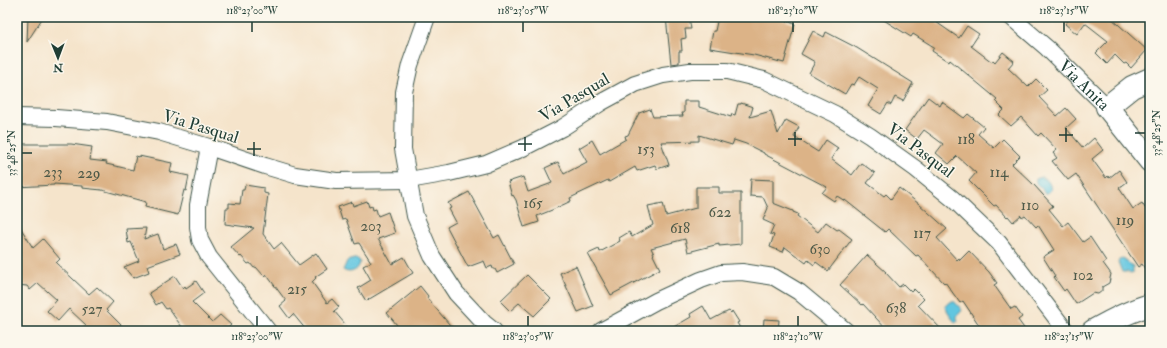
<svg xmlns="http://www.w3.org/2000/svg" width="1167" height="348" viewBox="0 0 1167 348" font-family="'IM FELL Double Pica',serif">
<rect width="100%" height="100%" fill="#fbf7ec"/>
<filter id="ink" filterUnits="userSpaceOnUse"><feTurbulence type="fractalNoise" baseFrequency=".025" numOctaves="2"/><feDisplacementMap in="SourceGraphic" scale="8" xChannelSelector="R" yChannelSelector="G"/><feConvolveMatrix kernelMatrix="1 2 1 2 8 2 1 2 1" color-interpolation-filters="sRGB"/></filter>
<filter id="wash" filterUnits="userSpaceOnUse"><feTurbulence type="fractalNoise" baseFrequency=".012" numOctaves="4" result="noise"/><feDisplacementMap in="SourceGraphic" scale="16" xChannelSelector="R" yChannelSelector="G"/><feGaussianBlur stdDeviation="0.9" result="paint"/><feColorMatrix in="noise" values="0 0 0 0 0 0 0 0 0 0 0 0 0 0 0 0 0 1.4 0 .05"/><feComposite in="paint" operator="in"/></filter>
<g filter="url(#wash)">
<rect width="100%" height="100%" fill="#f5e4cb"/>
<g fill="#62c6e0" stroke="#40828a">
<path d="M1042,177C1048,180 1050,183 1051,190L1047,193H1044C1043,192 1043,190 1042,189C1040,185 1035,186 1036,179Z"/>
<polygon points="1122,258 1125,259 1127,263 1133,266 1133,273 1131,274 1127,272 1122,272 1118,262 1120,259"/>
<path d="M354,259H358L360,261C360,270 350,275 343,270L347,261Z"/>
<path d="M952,301H954L962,310C959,315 955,315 958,321L955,323L945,307V306Z"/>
</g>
<g id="blocks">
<g fill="#dcb387">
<polygon points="28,17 43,17 27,42"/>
<polygon points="666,17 689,17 691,29 685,29 686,38 681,39 682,51 679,51 679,63 671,64"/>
<polygon points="718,17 777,17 783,19 783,20 795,24 784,63 754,55 710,48 713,31 715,31"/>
<polygon points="879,17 939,17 936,22 959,38 967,26 979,34 971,46 992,62 993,60 995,62 1003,52 1014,61 1008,68 1028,87 1036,79 1047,90 1039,97 1057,116 1066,108 1076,119 1066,128 1083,148 1094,138 1103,150 1092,159 1106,178 1108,176 1109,178 1119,170 1127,182 1119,188 1133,209 1142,203 1145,208 1150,205 1150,277 1142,264 1138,267 1076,174 1068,180 1052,161 1057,158 1053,153 1057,150 1041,133 1038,136 1021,117 1011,126 999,115 1004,110 995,101 997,99 950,60 949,62 932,51 934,47 913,34 911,37"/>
<polygon points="1071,17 1110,17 1147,50 1131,68 1126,63 1124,64 1115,55 1107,64 1096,53 1108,41 1085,23 1077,34 1065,24"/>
<polygon points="813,31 824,37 826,32 857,48 913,83 903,101 895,97 891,105 888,103 881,114 868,106 878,89 859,77 854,85 851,84 845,94 809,73 815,62 801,54"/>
<polygon points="928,97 940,106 942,102 964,118 968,114 984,127 978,134 994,148 1003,139 1020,156 1012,164 1034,185 1053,206 1049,209 1063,226 1068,222 1083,242 1090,237 1106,261 1103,263 1111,274 1109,283 1102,287 1102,291 1098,294 1093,293 1076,304 1066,289 1064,291 1054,277 1055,276 1043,257 1054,250 1038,225 1036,227 1025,215 1022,217 1021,215 1013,222 1008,216 1007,217 996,205 994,206 969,181 976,173 957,156 949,164 936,153 943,144 924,130 917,139 905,130"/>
<polygon points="684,101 699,101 699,107 731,117 732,114 735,115 738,104 741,104 741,103 753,107 750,117 771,111 778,134 786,120 799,127 794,137 818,152 826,140 838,148 831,159 852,175 861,163 875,173 867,183 884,196 886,194 891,199 899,188 919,204 947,229 937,238 957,260 959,258 960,260 969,251 989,272 997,283 994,285 1011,309 1015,307 1022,317 1018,320 1026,331 983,331 963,301 960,303 945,282 944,283 918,255 916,256 888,229 885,232 845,200 845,201 837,196 834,201 822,193 827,187 764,154 764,153 746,144 734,140 732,145 699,135 699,141 661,142 669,165 657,169 655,165 637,171 635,167 609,182 608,180 570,198 571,201 552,210 537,216 539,222 524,227 516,200 513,195 512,196 508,182 523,177 528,192 552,183 545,168 558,162 564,174 587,162 579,148 592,140 600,154 626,139 625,136 628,135 639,113 650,109 653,117 683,116 682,113 684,113"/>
<polygon points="18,144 71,144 92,147 90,160 107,162 106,164 133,170 136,156 139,157 139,156 172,163 170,172 189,176 186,191 184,190 178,215 145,207 146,202 102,190 82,188 82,186 54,184 54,185 17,187"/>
<polygon points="751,179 773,180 773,203 793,211 793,212 798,214 797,216 818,232 826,222 837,230 839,229 852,239 828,271 816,262 814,265 808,260 806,263 785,247 783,252 770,247 774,235 770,234 774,225 763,220 768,208 763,197 750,196"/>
<polygon points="245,185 264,188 264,193 268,194 263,234 274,249 281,243 299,265 316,253 327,269 315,277 316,278 312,282 327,303 332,299 339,307 334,311 351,331 307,331 293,314 289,318 280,306 286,301 266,274 264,276 256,267 254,268 250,263 248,264 241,256 240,257 231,247 254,228 225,224 226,208 229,208 229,203 240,204 242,190 244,190"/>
<polygon points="696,187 719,187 719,193 741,193 741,244 719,246 719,244 688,252 685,239 651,248 654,254 653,255 660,269 611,295 588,254 599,249 600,252 620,241 619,238 629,232 632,237 653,225 648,206 663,203 666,216 696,208"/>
<polygon points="469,192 494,238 499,235 514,264 497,273 495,269 493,269 492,266 487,268 484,261 468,267 447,227 456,222 449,209 451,208 448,203"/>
<polygon points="367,201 369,207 372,206 373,210 376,209 378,216 388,212 395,233 378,239 392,264 404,257 413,273 366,301 358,288 371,280 363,266 371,262 359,243 355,244 346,219 342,220 338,207 352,202 353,206"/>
<polygon points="17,222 33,248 43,239 60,259 56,263 89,294 97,287 113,302 106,310 127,331 80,331 86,325 69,309 58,321 47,311 57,300 38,283 30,290 27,286 17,285"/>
<polygon points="146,228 144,239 158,234 163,249 176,244 180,254 147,266 149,272 133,278 124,267 139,261 131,242 128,243 126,229"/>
<polygon points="867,255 886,272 885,272 899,287 903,284 911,292 914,289 924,299 918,305 943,331 888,331 863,304 862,305 840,285"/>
<polygon points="576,266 593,306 578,312 560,273"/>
<polygon points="527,275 551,299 534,316 519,303 510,311 500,301"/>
<polygon points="175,276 183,288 185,286 186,288 196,281 204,293 192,302 212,322 220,315 231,325 225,331 185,331 168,308 166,309 161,302 156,305 149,293"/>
<polygon points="420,286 428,296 427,298 455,331 402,331 387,313"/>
<polygon points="703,306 711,320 724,313 725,313 729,311 731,313 732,311 739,322 737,323 742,331 667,331 691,317 690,314"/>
<polygon points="764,319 779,320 778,331 763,331"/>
</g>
</g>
</g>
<g filter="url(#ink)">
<use href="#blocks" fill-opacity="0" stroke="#3f564b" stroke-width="1"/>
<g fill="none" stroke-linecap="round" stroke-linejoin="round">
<g stroke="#3f564b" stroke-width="18">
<g id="street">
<polyline points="427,17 410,65 404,92 403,149 415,216 432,256 456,293 484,323 494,331"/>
<path id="s1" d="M1011,17L1047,48L1107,107"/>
<polyline points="17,117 56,118 107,122 159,132 209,147 265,166 295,175 336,181 409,180 449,173 486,164 523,148 562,128 602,102 635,84 663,75 690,71 727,71 764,80 835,114 870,136 916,169 953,199 999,243 1066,331"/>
<polyline points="209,147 198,205 198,227 200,240 209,257 268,331"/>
<polyline points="601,331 656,301 701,280 721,273 742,272 774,277 799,292 846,331"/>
</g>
</g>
<g stroke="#3f564b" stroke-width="24">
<g id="secondary">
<polyline points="1150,79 1132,87 1107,107 1150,161"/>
<path d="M1093,331C1112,320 1129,311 1150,305"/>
</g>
</g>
<use href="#street" stroke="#fff" stroke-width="16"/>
<use href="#secondary" stroke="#fff" stroke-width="22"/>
</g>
</g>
<path fill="none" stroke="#1f3d34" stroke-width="1.5" d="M252,22V32M523,22V32M793,22V32M1064,22V32M1066,128V142M795,132V146M1135,133H1145M1059,135H1073M525,137V151M788,139H802M254,142V156M518,144H532M247,149H261M22,153H32M257,316V326M528,316V326M798,316V326M1069,316V326"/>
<g text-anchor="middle" stroke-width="3" stroke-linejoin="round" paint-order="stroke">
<g font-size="15" fill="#4e5a49">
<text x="966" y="144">118</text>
<text x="646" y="154">153</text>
<text x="53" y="177">233</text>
<text x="999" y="177">114</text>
<text x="89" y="178">229</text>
<text x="533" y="208">165</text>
<text x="1030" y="210">110</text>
<text x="720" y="217">622</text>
<text x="1125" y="225">119</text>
<text x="371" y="231">203</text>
<text x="680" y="233">618</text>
<text x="922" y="238">117</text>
<text x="820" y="254">630</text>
<text x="1083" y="280">102</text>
<text x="297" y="294">215</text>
<text x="896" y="313">638</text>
<text x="92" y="314">527</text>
</g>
<g font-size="17" fill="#1f3d34" stroke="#fbf7ec">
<text dy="6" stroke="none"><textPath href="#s1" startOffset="100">Via Anita</textPath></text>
<text transform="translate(574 97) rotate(-31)" y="6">Via Pasqual</text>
<text transform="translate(201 126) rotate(17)" y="6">Via Pasqual</text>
<text transform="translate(921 150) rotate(37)" y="6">Via Pasqual</text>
</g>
</g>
<rect width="1167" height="348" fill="none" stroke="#fbf7ec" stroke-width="44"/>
<g transform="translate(58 58) rotate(179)" stroke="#fbf7ec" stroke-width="3" paint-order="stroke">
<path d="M0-3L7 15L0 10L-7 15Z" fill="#1f3d34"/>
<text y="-6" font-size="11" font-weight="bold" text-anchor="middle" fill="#1f3d34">N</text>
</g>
<rect x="22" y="22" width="1123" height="304" fill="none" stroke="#1f3d34" stroke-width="1.5"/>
<g font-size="10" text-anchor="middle" fill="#1f3d34">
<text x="252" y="14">118°23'00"W</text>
<text x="523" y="14">118°23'05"W</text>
<text x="793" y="14">118°23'10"W</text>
<text x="1064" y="14">118°23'15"W</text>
<text transform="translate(1156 133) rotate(-90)" y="4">33°48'25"N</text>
<text transform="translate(11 153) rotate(-90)" y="4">33°48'25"N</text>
<text x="257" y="340">118°23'00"W</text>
<text x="528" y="340">118°23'05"W</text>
<text x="798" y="340">118°23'10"W</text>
<text x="1069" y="340">118°23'15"W</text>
</g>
</svg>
